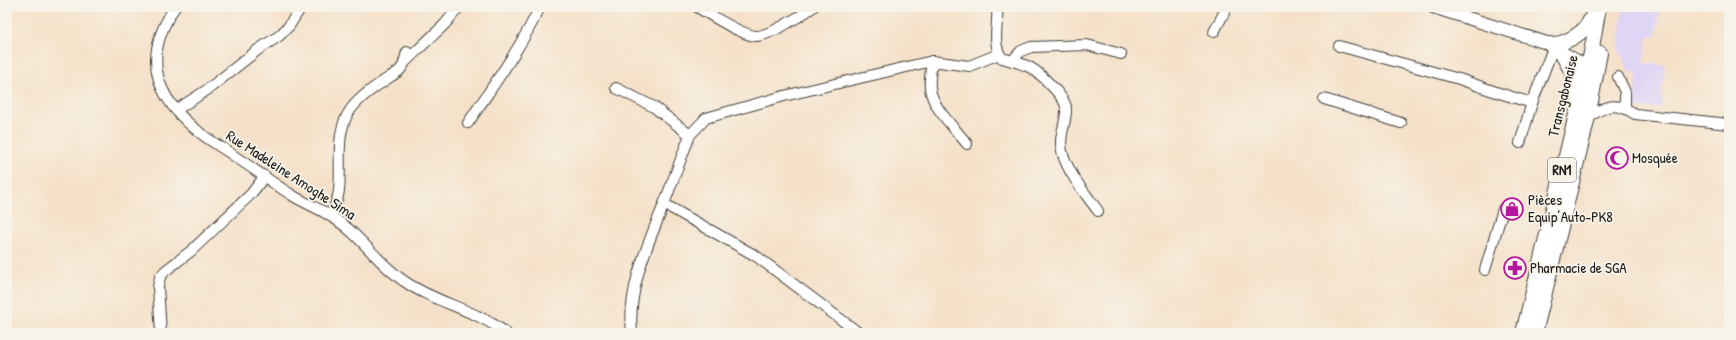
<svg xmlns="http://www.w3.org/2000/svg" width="1736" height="340" viewBox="0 0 1736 340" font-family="'Patrick Hand',sans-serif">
<rect width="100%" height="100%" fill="#f7f3e8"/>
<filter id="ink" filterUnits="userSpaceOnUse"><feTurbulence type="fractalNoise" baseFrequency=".025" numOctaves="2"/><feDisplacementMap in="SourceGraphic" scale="8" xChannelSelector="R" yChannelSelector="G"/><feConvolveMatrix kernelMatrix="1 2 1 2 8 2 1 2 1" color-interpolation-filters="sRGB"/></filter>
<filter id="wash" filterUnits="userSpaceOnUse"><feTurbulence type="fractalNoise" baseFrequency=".012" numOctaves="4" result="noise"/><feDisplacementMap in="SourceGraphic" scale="16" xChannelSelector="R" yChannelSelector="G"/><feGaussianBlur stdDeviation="0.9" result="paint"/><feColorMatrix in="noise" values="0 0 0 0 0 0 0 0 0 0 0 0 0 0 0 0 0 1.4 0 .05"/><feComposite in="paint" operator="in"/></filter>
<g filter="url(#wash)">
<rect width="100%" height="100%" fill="#f5e1c9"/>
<polygon fill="#dfd5f5" points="1623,7 1660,11 1656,36 1648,35 1643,63 1665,65 1661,108 1634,108 1637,72 1629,71 1619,50"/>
</g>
<g filter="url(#ink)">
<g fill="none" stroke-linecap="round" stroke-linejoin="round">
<g stroke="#3d3a36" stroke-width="12">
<g id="minor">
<path d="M175,7C142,56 154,97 199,132C211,142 225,149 237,158C256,170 275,185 295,197C307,204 320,209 332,217C359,233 377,263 404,281C435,303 475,309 506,333"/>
<path d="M697,7C711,15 740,34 755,36C768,37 802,15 813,7"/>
<path d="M997,7C999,24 991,43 1002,58C1012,61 1022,63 1031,68C1040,73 1066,98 1066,108C1067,123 1058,135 1062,151C1067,172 1085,193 1098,211"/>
<polyline points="1214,32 1227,7"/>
<polyline points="1339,46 1459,79 1496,92 1532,103"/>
<path d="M932,61C931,70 929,79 930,88C932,108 956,129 967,144"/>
<polyline points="1012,61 1021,51 1031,47 1087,45 1121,54"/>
<polyline points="405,62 445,24 459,7"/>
<polyline points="1618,77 1625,92 1625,107"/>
<polyline points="616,88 654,107 690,135"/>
<polyline points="1324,99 1401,123"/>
<polyline points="176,110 207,90 259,49 279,36 289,26 301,7"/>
<path d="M1588,117C1606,106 1615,101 1635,114L1729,124"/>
<path d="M468,123C494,84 520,49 540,7"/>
<polyline points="1520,143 1532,103 1553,48"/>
<path d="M331,216C335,207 338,199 339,190C342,164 334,132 351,109C363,93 383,82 399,71L403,66L407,52"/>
<polyline points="1485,270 1503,209"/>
<polyline points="161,333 158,287 160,277 165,271 191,251 251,194 265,176"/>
<path d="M632,333C627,288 648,245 664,204"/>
<polyline points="859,333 756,256 664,204 690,135 706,118 784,96 932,61 969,66 999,54"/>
</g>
</g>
<g stroke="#3d3a36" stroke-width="14">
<polyline id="major" points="1433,7 1550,44"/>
</g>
<g stroke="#3d3a36" stroke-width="16">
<g id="highway">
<polyline points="1550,44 1557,51 1595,72"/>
<path d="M1558,44C1576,38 1588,30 1594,11"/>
<polyline points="1562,54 1572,72 1577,96"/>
<polyline points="1523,333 1591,53 1599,7"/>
<polyline points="1535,333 1588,117 1600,53"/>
</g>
</g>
<use href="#minor" stroke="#fff" stroke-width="10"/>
<use href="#major" stroke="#fff" stroke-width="12"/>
<use href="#highway" stroke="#fff" stroke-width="14"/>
</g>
</g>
<defs>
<g id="mosque-ring" transform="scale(1.15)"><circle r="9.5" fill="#f7f3e8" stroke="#b5179e" stroke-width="1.5"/><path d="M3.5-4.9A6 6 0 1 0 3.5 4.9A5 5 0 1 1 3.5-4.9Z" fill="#b5179e"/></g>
<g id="shop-ring" transform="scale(1.15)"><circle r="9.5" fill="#f7f3e8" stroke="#b5179e" stroke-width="1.5"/><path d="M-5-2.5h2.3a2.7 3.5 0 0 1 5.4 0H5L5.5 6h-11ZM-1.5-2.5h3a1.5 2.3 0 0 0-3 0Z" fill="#b5179e"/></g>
<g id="pharmacy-ring" transform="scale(1.15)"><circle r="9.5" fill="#f7f3e8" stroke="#b5179e" stroke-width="1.5"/><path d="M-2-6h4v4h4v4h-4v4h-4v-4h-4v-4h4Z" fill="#b5179e"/></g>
</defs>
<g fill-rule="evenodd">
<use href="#mosque-ring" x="1617" y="158"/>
<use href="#shop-ring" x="1512" y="209"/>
<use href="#pharmacy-ring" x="1515" y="268"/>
</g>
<g text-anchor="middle" stroke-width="3.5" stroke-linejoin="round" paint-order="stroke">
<rect fill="#f7f3e8" stroke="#5e5c59" stroke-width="1" x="1548" y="158" width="28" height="24" rx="3"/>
<g font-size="14" font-weight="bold" fill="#1c1c1c">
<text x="1562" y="175">RN1</text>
</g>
<g font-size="15" fill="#1c1c1c" stroke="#f7f3e8">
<text transform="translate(1563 96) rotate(-76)" y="5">Transgabonaise</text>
<text transform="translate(291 175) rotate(33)" y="5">Rue Madeleine Amoghe Sima</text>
</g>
<g font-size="15" fill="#1c1c1c" stroke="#f7f3e8" text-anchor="start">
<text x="1632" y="163">Mosquée</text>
<text x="1528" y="205">Pièces<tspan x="1528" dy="17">Equip’Auto-PK8</tspan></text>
<text x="1530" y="273">Pharmacie de SGA</text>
</g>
</g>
<rect width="1736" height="340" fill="none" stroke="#f7f3e8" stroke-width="24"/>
</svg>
